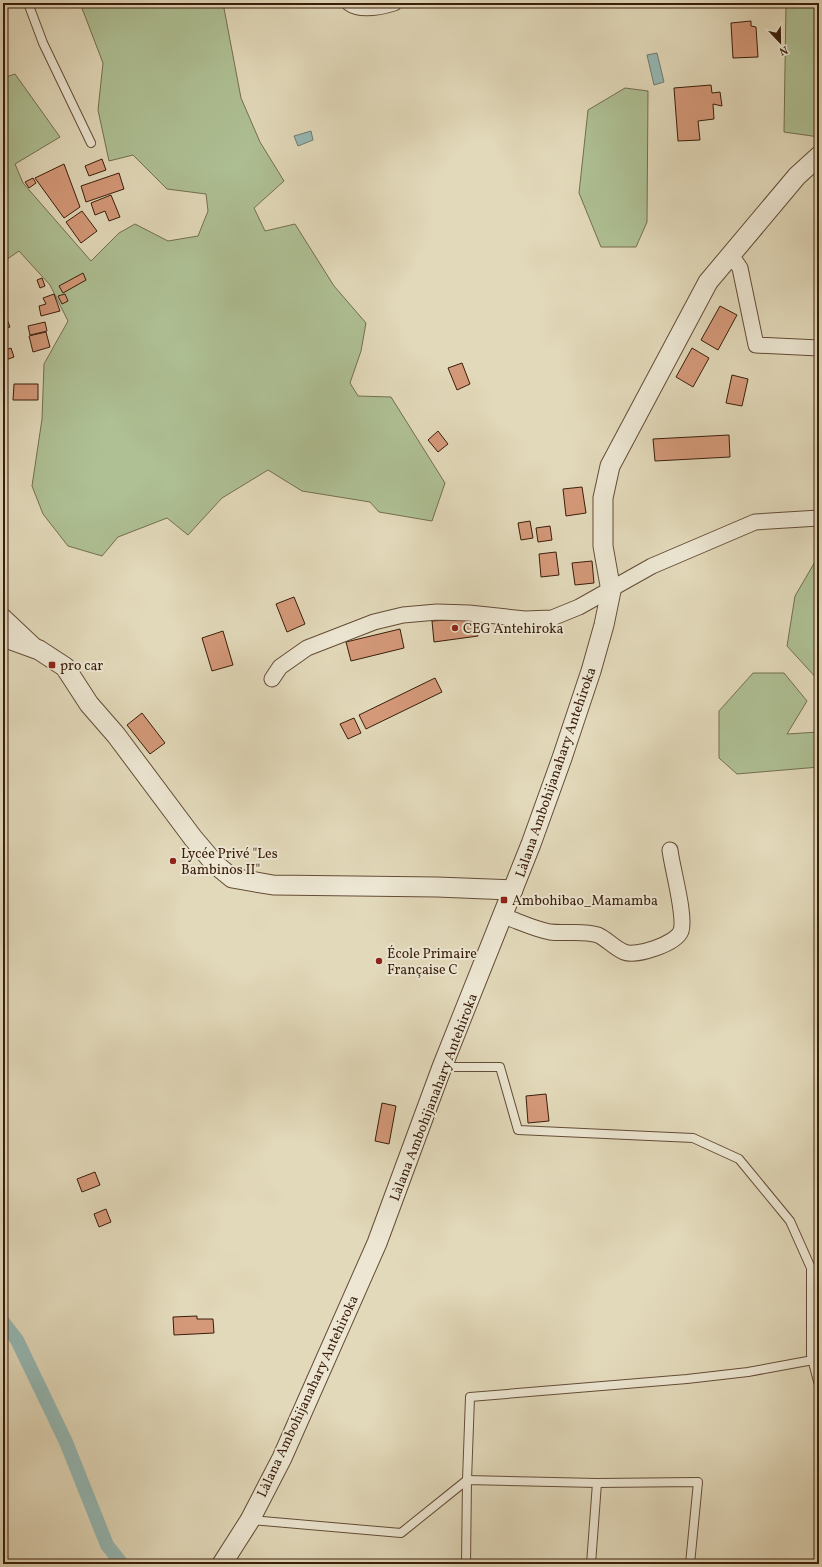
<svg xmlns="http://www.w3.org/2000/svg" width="822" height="1567" viewBox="0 0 822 1567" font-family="Vollkorn,serif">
<rect width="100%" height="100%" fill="#e2d9ba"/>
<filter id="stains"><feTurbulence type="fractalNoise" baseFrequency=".005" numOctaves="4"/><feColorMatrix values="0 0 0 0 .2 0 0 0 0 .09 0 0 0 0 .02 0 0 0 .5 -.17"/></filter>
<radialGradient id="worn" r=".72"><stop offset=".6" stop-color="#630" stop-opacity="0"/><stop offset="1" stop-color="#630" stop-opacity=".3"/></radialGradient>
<g fill="#aec094" stroke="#746e4f">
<polygon points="80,3 223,3 241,98 260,142 284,181 254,208 265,231 295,224 334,286 366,323 361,351 350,383 358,396 391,397 445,483 432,521 379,512 370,502 302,491 268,470 222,498 188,535 167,518 118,537 102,556 68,546 43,514 32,486 42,419 44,364 68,321 50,285 19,251 3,262 3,78 15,74 60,137 15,164 23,183 91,261 119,233 135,224 168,241 198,236 208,211 206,194 167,189 133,155 109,161 98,110 103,63"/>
<polygon points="786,3 819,3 819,137 784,132"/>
<polygon points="625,88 648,91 647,222 636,247 601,247 579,193 588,110"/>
<polygon points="819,555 819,681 787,646 795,596"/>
<polygon points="753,673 784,673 807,701 787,734 819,732 819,767 737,774 719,758 719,711"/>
</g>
<g fill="#95b9b5" stroke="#717b71">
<polygon points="657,53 664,82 654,85 647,55"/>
<polygon points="311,131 313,140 298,146 294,136"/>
</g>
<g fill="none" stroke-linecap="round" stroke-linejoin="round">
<polyline stroke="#95b9b5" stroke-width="14" points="3,1322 17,1340 66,1442 107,1545 122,1564"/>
</g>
<g fill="#d49979" stroke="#3a1d0a">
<polygon points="751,21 751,26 756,27 758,57 733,58 731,23"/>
<polygon points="711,85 712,93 720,92 722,106 713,104 714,119 698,121 700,140 678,141 674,88"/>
<polygon points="102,159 106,170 89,176 85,166"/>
<polygon points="64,164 80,207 64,218 35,178"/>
<polygon points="119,173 124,189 86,202 81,186"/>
<polygon points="33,178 36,183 29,188 25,182"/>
<polygon points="111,195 120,217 109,221 105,211 95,215 91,203"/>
<polygon points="82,211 97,231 81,243 66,222"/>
<polygon points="83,273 86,280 63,293 59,286"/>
<polygon points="42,278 45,286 40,288 37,280"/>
<polygon points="54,294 60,311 41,316 39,306 46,304 43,298"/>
<polygon points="65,294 68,301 62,304 58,296"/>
<polygon points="720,306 737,315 718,350 701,340"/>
<polygon points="5,314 10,327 3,330 3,315"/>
<polygon points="45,322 47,331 30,335 28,326"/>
<polygon points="46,332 50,347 33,352 29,336"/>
<polygon points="11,348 14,357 3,361 3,351"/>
<polygon points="692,348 709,358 693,387 676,377"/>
<polygon points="462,363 470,384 457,390 448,368"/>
<polygon points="732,375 748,379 742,406 726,403"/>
<polygon points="14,384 38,384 38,400 13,400"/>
<polygon points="438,431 448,444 438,452 428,440"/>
<polygon points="729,435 730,457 655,461 653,439"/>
<polygon points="582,487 586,513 566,516 563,489"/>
<polygon points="530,521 533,538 521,540 518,523"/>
<polygon points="550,526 552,540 538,542 536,528"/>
<polygon points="556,552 559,575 541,577 539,554"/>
<polygon points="592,561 594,583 575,585 572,563"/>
<polygon points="294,597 305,624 287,632 276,604"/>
<polygon points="475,618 478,636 434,642 432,621"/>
<polygon points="400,629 404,648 351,661 346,642"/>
<polygon points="223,631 233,665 212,671 202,638"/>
<polygon points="435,678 442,692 366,729 359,715"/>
<polygon points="142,713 165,743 150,754 127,725"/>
<polygon points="354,718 361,733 348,739 340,724"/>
<polygon points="546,1094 549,1121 528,1123 526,1096"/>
<polygon points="382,1103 396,1106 389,1144 375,1141"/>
<polygon points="95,1172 100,1185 82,1192 77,1179"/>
<polygon points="106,1209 111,1222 99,1227 94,1214"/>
<polygon points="197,1316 197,1319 213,1319 214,1333 174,1335 173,1317"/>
</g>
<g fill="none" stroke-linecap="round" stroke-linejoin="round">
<g stroke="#644c36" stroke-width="10">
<g id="service">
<polyline points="28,3 43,43 91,143"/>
<polyline points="442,1067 500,1067 518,1130 693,1138 739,1159 790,1221 811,1268 811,1355 819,1385"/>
<polyline points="597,1483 698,1482 690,1564"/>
<polyline points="250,1520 401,1533 467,1480 597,1483 591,1564"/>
<polyline points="466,1564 467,1480 470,1397 687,1379 748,1372 813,1360"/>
</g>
</g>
<g stroke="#644c36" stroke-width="17">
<g id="minor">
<path d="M349,3C361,12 381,7 394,3"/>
<polyline points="731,255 740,268 756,345 819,348"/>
<polyline points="3,616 37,648"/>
<polyline points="272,679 280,667 307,648 374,622 403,615 437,612 469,613 525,619 552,618 579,607 652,566 755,522 819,518"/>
<path d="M503,916C518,921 534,929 550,932C565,934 583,930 598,935C607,939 614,948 624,952C636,957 676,944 681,931C686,916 672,868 670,850"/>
</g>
</g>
<g stroke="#644c36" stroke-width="21">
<g id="tertiary">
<polyline points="3,637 39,650 65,667 89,704 116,735 193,838 215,864 232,878 273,885 437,887 513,890"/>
<polyline points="222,1564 250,1520 282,1458 377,1243 442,1067 531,844 562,758 591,671 604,625 611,591 603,546 603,498 610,466 708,282 797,176 819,156"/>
</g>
</g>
<use href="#service" stroke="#ece6d2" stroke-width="8"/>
<use href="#minor" stroke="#ece6d2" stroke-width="15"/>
<use href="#tertiary" stroke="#ece6d2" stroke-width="19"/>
</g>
<g fill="#8f2418" stroke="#ece6d2" stroke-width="1.5">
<circle cx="455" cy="628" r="4"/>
<rect x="48" y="661" width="8" height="8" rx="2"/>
<circle cx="173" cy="861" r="4"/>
<rect x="500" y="896" width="8" height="8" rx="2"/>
<circle cx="379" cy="961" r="4"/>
</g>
<g text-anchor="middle" stroke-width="4" stroke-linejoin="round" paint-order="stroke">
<g font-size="14" fill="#3a1d0a" stroke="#ece6d2" text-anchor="start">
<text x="463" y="633">CEG Antehiroka</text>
<text x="60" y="670">pro car</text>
<text x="181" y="858">Lycée Privé "Les<tspan x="181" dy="16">Bambinos II"</tspan></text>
<text x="512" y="905">Ambohibao_Mamamba</text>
<text x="387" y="958">École Primaire<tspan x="387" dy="16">Française C</tspan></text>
</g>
<g font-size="14" fill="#3a1d0a" stroke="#ece6d2">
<text transform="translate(555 772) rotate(-71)" y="5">Làlana Ambohijanahary Antehiroka</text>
<text transform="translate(433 1097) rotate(-69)" y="5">Làlana Ambohijanahary Antehiroka</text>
<text transform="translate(307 1396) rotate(-65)" y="5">Làlana Ambohijanahary Antehiroka</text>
</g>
</g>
<rect width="822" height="1567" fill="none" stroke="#e2d9ba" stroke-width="16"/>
<rect x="4" y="4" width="814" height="1559" fill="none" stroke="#3a1d0a" stroke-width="2"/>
<rect x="8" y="8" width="806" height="1551" fill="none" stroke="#3a1d0a"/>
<g transform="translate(780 42) rotate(158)" stroke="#ece6d2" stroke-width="3" paint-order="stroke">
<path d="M0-3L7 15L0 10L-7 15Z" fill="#3a1d0a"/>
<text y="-6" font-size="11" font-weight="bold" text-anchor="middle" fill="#3a1d0a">N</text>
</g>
<rect width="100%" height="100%" filter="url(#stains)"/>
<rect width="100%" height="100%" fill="url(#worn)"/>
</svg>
